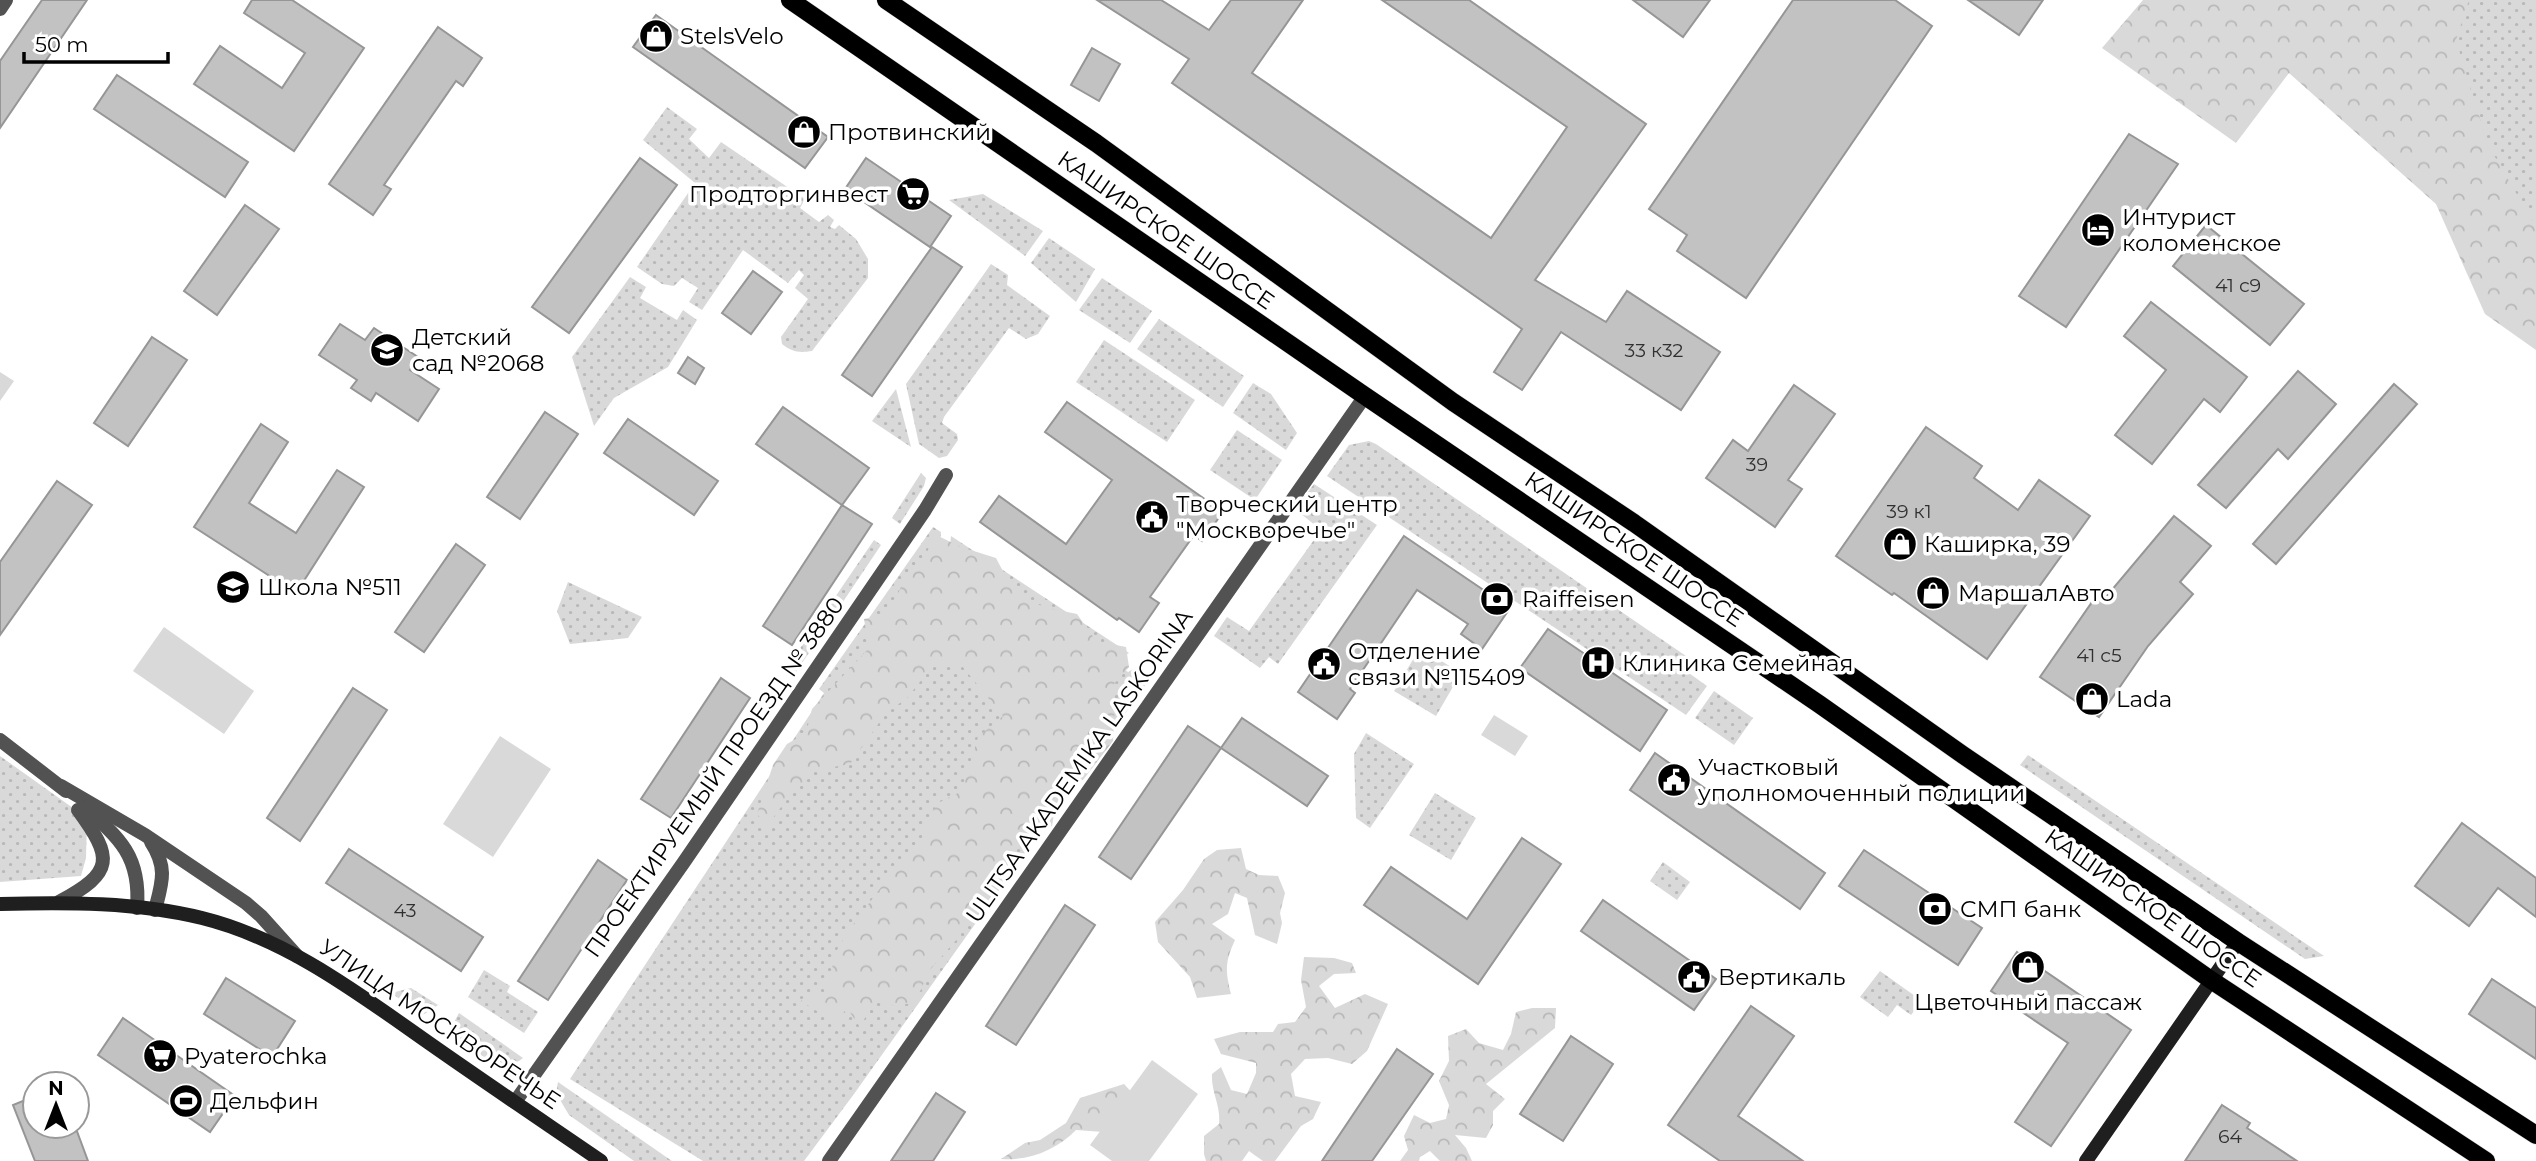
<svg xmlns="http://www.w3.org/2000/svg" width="2536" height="1161" viewBox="0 0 2536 1161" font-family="Montserrat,sans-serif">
<defs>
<pattern id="grass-dots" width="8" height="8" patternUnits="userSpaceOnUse" patternTransform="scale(1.75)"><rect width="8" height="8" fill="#d9d9d9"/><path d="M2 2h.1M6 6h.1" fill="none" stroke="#b8b8b8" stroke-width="1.8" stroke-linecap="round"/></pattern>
<pattern id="forest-crowns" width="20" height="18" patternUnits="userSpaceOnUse" patternTransform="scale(1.75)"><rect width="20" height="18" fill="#d9d9d9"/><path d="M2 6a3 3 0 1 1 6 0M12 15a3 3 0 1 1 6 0" fill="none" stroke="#b8b8b8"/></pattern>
</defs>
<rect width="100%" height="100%" fill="#fff"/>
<g fill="url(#grass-dots)">
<polygon points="2335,0 2536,0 2536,304"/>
<path d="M667,107L697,129L689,139L709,158L721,142L805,199L800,208L819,222L828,215L834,220L830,227L835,229L839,225L856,239L868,259V278L812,351C799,353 792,352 782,344L781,337L808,299L795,288L804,275L799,270L788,283L743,250L702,310L689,302L698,288L682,278L674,286L662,284L637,267L695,183L643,140Z"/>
<polygon points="983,194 1043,231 1025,256 949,200"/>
<polygon points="1049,238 1095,269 1076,302 1031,263"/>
<polygon points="991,264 1008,275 1007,285 1050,316 1038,334 1026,339 1009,328 944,417 942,423 957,434 958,440 947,456 939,458 919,444 906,384"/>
<polygon points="630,277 646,287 640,298 677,320 683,310 697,320 668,367 614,398 594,426 572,357"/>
<polygon points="1102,278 1152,311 1130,343 1079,310"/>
<polygon points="1159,319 1244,376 1223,407 1137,349"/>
<polygon points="1104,340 1195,400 1167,442 1076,382"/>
<polygon points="1253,383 1271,394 1297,433 1286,450 1233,413"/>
<polygon points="896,389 911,447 872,421"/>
<polygon points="1237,430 1282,460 1255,500 1210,470"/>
<polygon points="1369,441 1376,444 1686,656 1679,666 1707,686 1686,715 1327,476 1349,445"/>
<polygon points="921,473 926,478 924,486 900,524 892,518"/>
<polygon points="1314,484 1377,525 1278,664 1269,657 1260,668 1214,636 1227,617 1249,631 1321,530 1295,509"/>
<polygon points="933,527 941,532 940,541 950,547 951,536 1129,653 1114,662 1128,672 1144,663 1135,677 1146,684 854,1094 804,1161 703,1161 570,1079 824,693 819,689"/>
<polygon points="874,540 881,545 796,672 788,666"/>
<polygon points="568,582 642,617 628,638 570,644 557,611"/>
<polygon points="1420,648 1461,673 1436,716 1394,691"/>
<polygon points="1714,691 1753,718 1734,745 1695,718"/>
<polygon points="1366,733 1414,764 1370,828 1356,818 1354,754"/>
<polygon points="2028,755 2324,956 2305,959 2020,765"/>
<polygon points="0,756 87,818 86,858 81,876 0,882"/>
<polygon points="1435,793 1476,818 1451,860 1409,835"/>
<polygon points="1663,862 1690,882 1677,900 1650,881"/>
<polygon points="484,970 510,986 507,992 538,1012 524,1033 468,997"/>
<polygon points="1880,971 1922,1001 1911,1015 1897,1005 1888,1017 1860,997"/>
<polygon points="411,988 438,1005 423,1015 391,993"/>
<path d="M459,1013L523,1058C500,1077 473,1049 454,1036L452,1026Z"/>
<polygon points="558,1082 672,1161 634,1161 569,1115 556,1093"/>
</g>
<g fill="url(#forest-crowns)">
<polygon points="2143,0 2469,0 2456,40 2488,145 2536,227 2536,350 2485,314 2436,204 2289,73 2236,143 2102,48"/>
<path d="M934,534L961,547L996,558C1019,603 1030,604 1077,614L1096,641L1126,647L1129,667L1114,684L1111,695L1115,704L1113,741L1083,780L1058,789L1052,826L1026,836L1005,868L973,898L958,938L929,971L915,1003L892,1006L876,998L860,1027L847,1008L836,1023L801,1001L808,992H824L831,974L835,953L852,926L882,886L916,852L936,804L962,791L978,737L1003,716L962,666L933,662L923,678L907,698L886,713L850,764L816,770L790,795L767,826L757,814L773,765L787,744L806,733L812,709L869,648L864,619L890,614L904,579L923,563Z"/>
<path d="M1241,848L1246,869L1259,875L1278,876L1285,893L1280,913L1282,923L1277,944L1255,935L1247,898L1235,893L1228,914L1212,924L1235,940C1225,962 1225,970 1231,994L1197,998L1190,977L1158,942L1155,922L1183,890L1204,859L1217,850Z"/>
<path d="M1304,957L1334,958L1352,963L1356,973L1334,974L1319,986L1335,1008L1365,994L1388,1004L1367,1051L1352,1064L1328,1058L1305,1059L1291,1074L1295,1096L1321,1102L1313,1119L1301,1126L1275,1161H1263L1249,1151L1242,1161H1206L1204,1154V1136L1219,1124C1221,1105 1211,1093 1212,1074L1221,1067L1231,1090L1247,1094L1256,1073V1063L1221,1054L1214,1039L1240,1032H1273L1278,1024L1295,1022L1306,1007L1301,980Z"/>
<polygon points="1532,1008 1556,1008 1555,1028 1486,1084 1505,1099 1493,1111 1493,1125 1486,1138 1455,1135 1466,1148 1472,1161 1440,1161 1430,1151 1420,1157 1419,1161 1400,1161 1408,1150 1404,1136 1414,1115 1430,1123 1446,1119 1449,1105 1439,1081 1449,1061 1448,1036 1466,1029 1479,1043 1503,1050 1511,1034 1516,1012"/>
<path d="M1124,1084L1136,1097L1117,1133L1076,1130C1056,1150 1030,1161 1001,1159L1025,1143L1040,1140L1066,1123L1080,1098Z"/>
</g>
<g fill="#d9d9d9">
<polygon points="0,372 14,381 0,401"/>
<polygon points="164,627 254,691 224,734 133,671"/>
<polygon points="1494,715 1528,736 1515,756 1481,735"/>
<polygon points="500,736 551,769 493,857 443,824"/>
<polygon points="1152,1060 1198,1094 1149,1161 1112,1161 1090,1145"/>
</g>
<g fill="#c2c2c2" stroke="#969696" stroke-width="2">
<polygon points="42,0 87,0 0,128 0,61"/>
<polygon points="252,0 292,0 364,48 294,151 194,84 220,46 282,88 305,53 244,13"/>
<polygon points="1097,0 1161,0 1209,30 1231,0 1303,0 1252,73 1491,238 1567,127 1382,0 1469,0 1646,124 1535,280 1606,322 1627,291 1720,352 1681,410 1561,332 1522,390 1494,372 1522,329 1172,83 1189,59"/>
<polygon points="1633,0 1710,0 1683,37"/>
<polygon points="1793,0 1895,0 1932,26 1746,298 1677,251 1687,235 1649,209"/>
<polygon points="1968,0 2043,0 2019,35"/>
<polygon points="656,15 828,137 805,168 633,47"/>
<polygon points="438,27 482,58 463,86 456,81 384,185 391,189 373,215 329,184"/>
<polygon points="1092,48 1120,64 1099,101 1071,85"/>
<polygon points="117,75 248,162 225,197 94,109"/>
<polygon points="2129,134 2178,164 2066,327 2019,296"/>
<polygon points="640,158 677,185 569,333 532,307"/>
<polygon points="866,158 951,216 930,247 845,189"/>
<polygon points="245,205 279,229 217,315 184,291"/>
<polygon points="2206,225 2304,304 2270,345 2173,266"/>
<polygon points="932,247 962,267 872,396 842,375"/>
<polygon points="753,271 782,292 751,334 722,313"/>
<polygon points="2151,302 2247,377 2220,412 2204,399 2152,464 2115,435 2166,370 2124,336"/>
<polygon points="340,324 365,340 374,328 418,357 410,370 439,389 418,421 376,393 371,401 351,388 357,380 319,355"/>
<polygon points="152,337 187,360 128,446 94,423"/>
<polygon points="688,357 704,368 695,384 678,373"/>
<polygon points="2298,371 2336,404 2288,459 2278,449 2226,508 2198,485"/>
<polygon points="2394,384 2417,404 2276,564 2253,544"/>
<polygon points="1794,385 1835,414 1788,480 1802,489 1775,527 1706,478 1733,440 1748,451"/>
<polygon points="1067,402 1223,512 1202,541 1194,535 1150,597 1159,603 1139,632 1119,618 1117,620 980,522 999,496 1066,544 1112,480 1045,432"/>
<polygon points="783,407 869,468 842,505 756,444"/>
<polygon points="545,412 578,434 520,519 487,497"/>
<polygon points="628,419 718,481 694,515 604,453"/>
<polygon points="261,424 288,442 249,503 296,533 337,470 364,487 296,593 194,527"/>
<polygon points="1926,427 1982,466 1974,478 2018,510 2039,480 2090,516 1987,659 1894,593 1892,595 1836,556"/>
<polygon points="57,481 92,505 0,635 0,562"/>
<polygon points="842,505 872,524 792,645 763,626"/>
<polygon points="2174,516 2211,546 2180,582 2193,594 2148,646 2099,717 2040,677 2099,592 2106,597"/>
<polygon points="1404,536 1510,608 1482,649 1461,634 1468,624 1417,590 1350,689 1355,693 1337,719 1298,692"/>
<polygon points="456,544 485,565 424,652 395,632"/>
<polygon points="1548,629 1667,710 1640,751 1520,668"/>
<polygon points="721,678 750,698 671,818 641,799"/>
<polygon points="353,688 387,710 300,841 267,818"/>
<polygon points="1242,718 1328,776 1307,806 1221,748"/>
<polygon points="1188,726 1221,748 1131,879 1099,857"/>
<polygon points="1655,753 1825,873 1800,909 1630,790"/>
<polygon points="2462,823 2536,878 2536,917 2498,888 2469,926 2415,886"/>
<polygon points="1522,838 1561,864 1478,984 1364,905 1391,867 1467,919"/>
<polygon points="349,849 483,937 461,971 326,883"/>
<polygon points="1864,850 1982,928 1958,965 1839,886"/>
<polygon points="598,860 627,880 548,1000 518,981"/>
<polygon points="1603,900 1716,979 1694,1010 1581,931"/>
<polygon points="1065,905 1095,925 1016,1045 986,1026"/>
<polygon points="2017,952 2131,1030 2051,1146 2015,1122 2068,1043 1991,991"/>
<polygon points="226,978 295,1021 272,1057 204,1014"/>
<polygon points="2492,979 2536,1008 2536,1059 2469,1014"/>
<polygon points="1751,1006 1794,1036 1738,1116 1803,1161 1720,1161 1668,1125"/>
<polygon points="123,1018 235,1096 210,1132 98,1055"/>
<polygon points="1571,1036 1613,1064 1563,1141 1520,1114"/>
<polygon points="1397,1049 1433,1074 1372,1161 1322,1161"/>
<polygon points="936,1093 965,1112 933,1161 891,1161"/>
<polygon points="35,1096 35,1126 75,1126 88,1161 35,1161 13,1105"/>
<polygon points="2222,1105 2250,1123 2247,1128 2297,1161 2185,1161"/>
</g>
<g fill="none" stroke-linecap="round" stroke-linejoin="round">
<g stroke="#dbdbdb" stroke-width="19">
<g id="primary">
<polyline points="790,0 1365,396 1819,704 2211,980 2486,1161"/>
<polyline points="886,0 1096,143 1453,402 1634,523 1963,755 2238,942 2536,1135"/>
</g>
</g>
<g stroke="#525252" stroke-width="14">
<polyline points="0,9 6,0"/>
<polyline points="0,740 66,791"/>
<polyline points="61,786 145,835 246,903 261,916 297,956"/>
<path d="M84,807C120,838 141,857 137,908"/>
<path d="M151,842C168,868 162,883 155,910"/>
<path d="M59,902C115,872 113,858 78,810"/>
<polyline points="515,1102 684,862 925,510 946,475"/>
<polyline points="829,1161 1365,396"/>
</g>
<g stroke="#1f1f1f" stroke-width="14">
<path d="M0,904C66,902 137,902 202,918C287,939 359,994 429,1043C486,1083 544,1122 601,1161"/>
<polyline points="2086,1161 2238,942"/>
</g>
<use href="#primary" stroke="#000" stroke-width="18"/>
</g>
<defs>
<g id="shop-disc" transform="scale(1.75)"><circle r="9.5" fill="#000" stroke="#fff"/><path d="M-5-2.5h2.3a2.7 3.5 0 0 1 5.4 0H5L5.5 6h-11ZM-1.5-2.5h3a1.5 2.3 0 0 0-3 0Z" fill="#fff"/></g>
<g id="supermarket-disc" transform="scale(1.75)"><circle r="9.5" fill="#000" stroke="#fff"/><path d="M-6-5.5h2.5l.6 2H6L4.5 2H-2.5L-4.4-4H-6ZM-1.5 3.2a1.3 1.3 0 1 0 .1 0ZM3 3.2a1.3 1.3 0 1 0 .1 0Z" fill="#fff"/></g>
<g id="hotel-disc" transform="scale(1.75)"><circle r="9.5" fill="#000" stroke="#fff"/><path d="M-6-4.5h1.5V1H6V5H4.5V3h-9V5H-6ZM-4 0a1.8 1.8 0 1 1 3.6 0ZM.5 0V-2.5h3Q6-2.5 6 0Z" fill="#fff"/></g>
<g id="school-disc" transform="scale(1.75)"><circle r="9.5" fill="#000" stroke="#fff"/><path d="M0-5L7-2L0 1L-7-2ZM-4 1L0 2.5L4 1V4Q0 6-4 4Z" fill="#fff"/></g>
<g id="civic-disc" transform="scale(1.75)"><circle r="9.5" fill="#000" stroke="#fff"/><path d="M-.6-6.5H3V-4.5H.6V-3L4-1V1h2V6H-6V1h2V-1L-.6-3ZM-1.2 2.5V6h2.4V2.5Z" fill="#fff"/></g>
<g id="bank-disc" transform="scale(1.75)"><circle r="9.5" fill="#000" stroke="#fff"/><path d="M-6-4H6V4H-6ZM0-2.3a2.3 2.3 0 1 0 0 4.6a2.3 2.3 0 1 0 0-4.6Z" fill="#fff"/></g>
<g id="hospital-disc" transform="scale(1.75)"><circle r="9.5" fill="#000" stroke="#fff"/><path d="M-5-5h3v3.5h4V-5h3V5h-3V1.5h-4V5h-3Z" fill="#fff"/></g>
<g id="stadium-disc" transform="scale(1.75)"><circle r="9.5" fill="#000" stroke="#fff"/><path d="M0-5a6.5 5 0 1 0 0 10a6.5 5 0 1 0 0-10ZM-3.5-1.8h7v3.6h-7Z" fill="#fff"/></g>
</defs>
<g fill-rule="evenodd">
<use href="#shop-disc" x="656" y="36"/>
<use href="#shop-disc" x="804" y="132"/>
<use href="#supermarket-disc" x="913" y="194"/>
<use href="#hotel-disc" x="2098" y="230"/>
<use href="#school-disc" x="387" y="350"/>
<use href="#civic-disc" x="1152" y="517"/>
<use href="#shop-disc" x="1900" y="544"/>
<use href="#school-disc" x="233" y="587"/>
<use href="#shop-disc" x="1933" y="593"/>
<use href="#bank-disc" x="1497" y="599"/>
<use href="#hospital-disc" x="1598" y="663"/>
<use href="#civic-disc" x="1324" y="664"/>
<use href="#shop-disc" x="2092" y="699"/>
<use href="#civic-disc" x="1674" y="780"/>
<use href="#bank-disc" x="1935" y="909"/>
<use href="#shop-disc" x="2028" y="967"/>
<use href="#civic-disc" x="1694" y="977"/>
<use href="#supermarket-disc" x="160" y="1056"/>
<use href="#stadium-disc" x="186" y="1101"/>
</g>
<g text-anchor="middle" stroke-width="7" stroke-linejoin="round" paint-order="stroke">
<g font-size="19" fill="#303030">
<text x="2238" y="292">41 с9</text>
<text x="1654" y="357">33 к32</text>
<text x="1757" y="471">39</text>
<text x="1909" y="518">39 к1</text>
<text x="2099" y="662">41 с5</text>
<text x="405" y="917">43</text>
<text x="2230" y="1143">64</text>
</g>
<g font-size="23" fill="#000" stroke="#fff" text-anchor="start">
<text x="680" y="44">StelsVelo</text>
<text x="828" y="140">Протвинский</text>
<text x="888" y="202" text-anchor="end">Продторгинвест</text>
<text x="2122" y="225">Интурист<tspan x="2122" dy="26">коломенское</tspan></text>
<text x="412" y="345">Детский<tspan x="412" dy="26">сад №2068</tspan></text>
<text x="1176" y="512">Творческий центр<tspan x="1176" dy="26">"Москворечье"</tspan></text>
<text x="1924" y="552">Каширка, 39</text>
<text x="258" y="595">Школа №511</text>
<text x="1958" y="601">МаршалАвто</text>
<text x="1522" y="607">Raiffeisen</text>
<text x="1348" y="659">Отделение<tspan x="1348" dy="26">связи №115409</tspan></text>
<text x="1622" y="671">Клиника Семейная</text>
<text x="2116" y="707">Lada</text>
<text x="1698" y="775">Участковый<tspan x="1698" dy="26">уполномоченный полиции</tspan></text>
<text x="1960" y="917">СМП банк</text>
<text x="1718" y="985">Вертикаль</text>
<text x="2028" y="1010" text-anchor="middle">Цветочный пассаж</text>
<text x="184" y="1064">Pyaterochka</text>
<text x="210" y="1109">Дельфин</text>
</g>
<g font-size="23" fill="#000" stroke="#fff">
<text transform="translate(1166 230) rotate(35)" y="8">КАШИРСКОЕ ШОССЕ</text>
<text transform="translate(1634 549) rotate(34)" y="8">КАШИРСКОЕ ШОССЕ</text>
<text transform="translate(1079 766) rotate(-55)" y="8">ULITSA AKADEMIKA LASKORINA</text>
<text transform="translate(714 777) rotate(-55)" y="8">ПРОЕКТИРУЕМЫЙ ПРОЕЗД № 3880</text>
<text transform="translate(2153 908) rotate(35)" y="8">КАШИРСКОЕ ШОССЕ</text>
<text transform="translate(440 1024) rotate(34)" y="8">УЛИЦА МОСКВОРЕЧЬЕ</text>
</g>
</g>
<g transform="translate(56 1105)"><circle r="33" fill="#ffffff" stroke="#999999" stroke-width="2"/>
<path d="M0-5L12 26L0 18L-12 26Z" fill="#000000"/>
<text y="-10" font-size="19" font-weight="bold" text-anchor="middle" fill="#000000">N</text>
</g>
<path d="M24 52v10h144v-10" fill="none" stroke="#000000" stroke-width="3.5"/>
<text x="35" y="52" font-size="21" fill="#000000" stroke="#ffffff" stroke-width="5" paint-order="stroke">50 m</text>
</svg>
